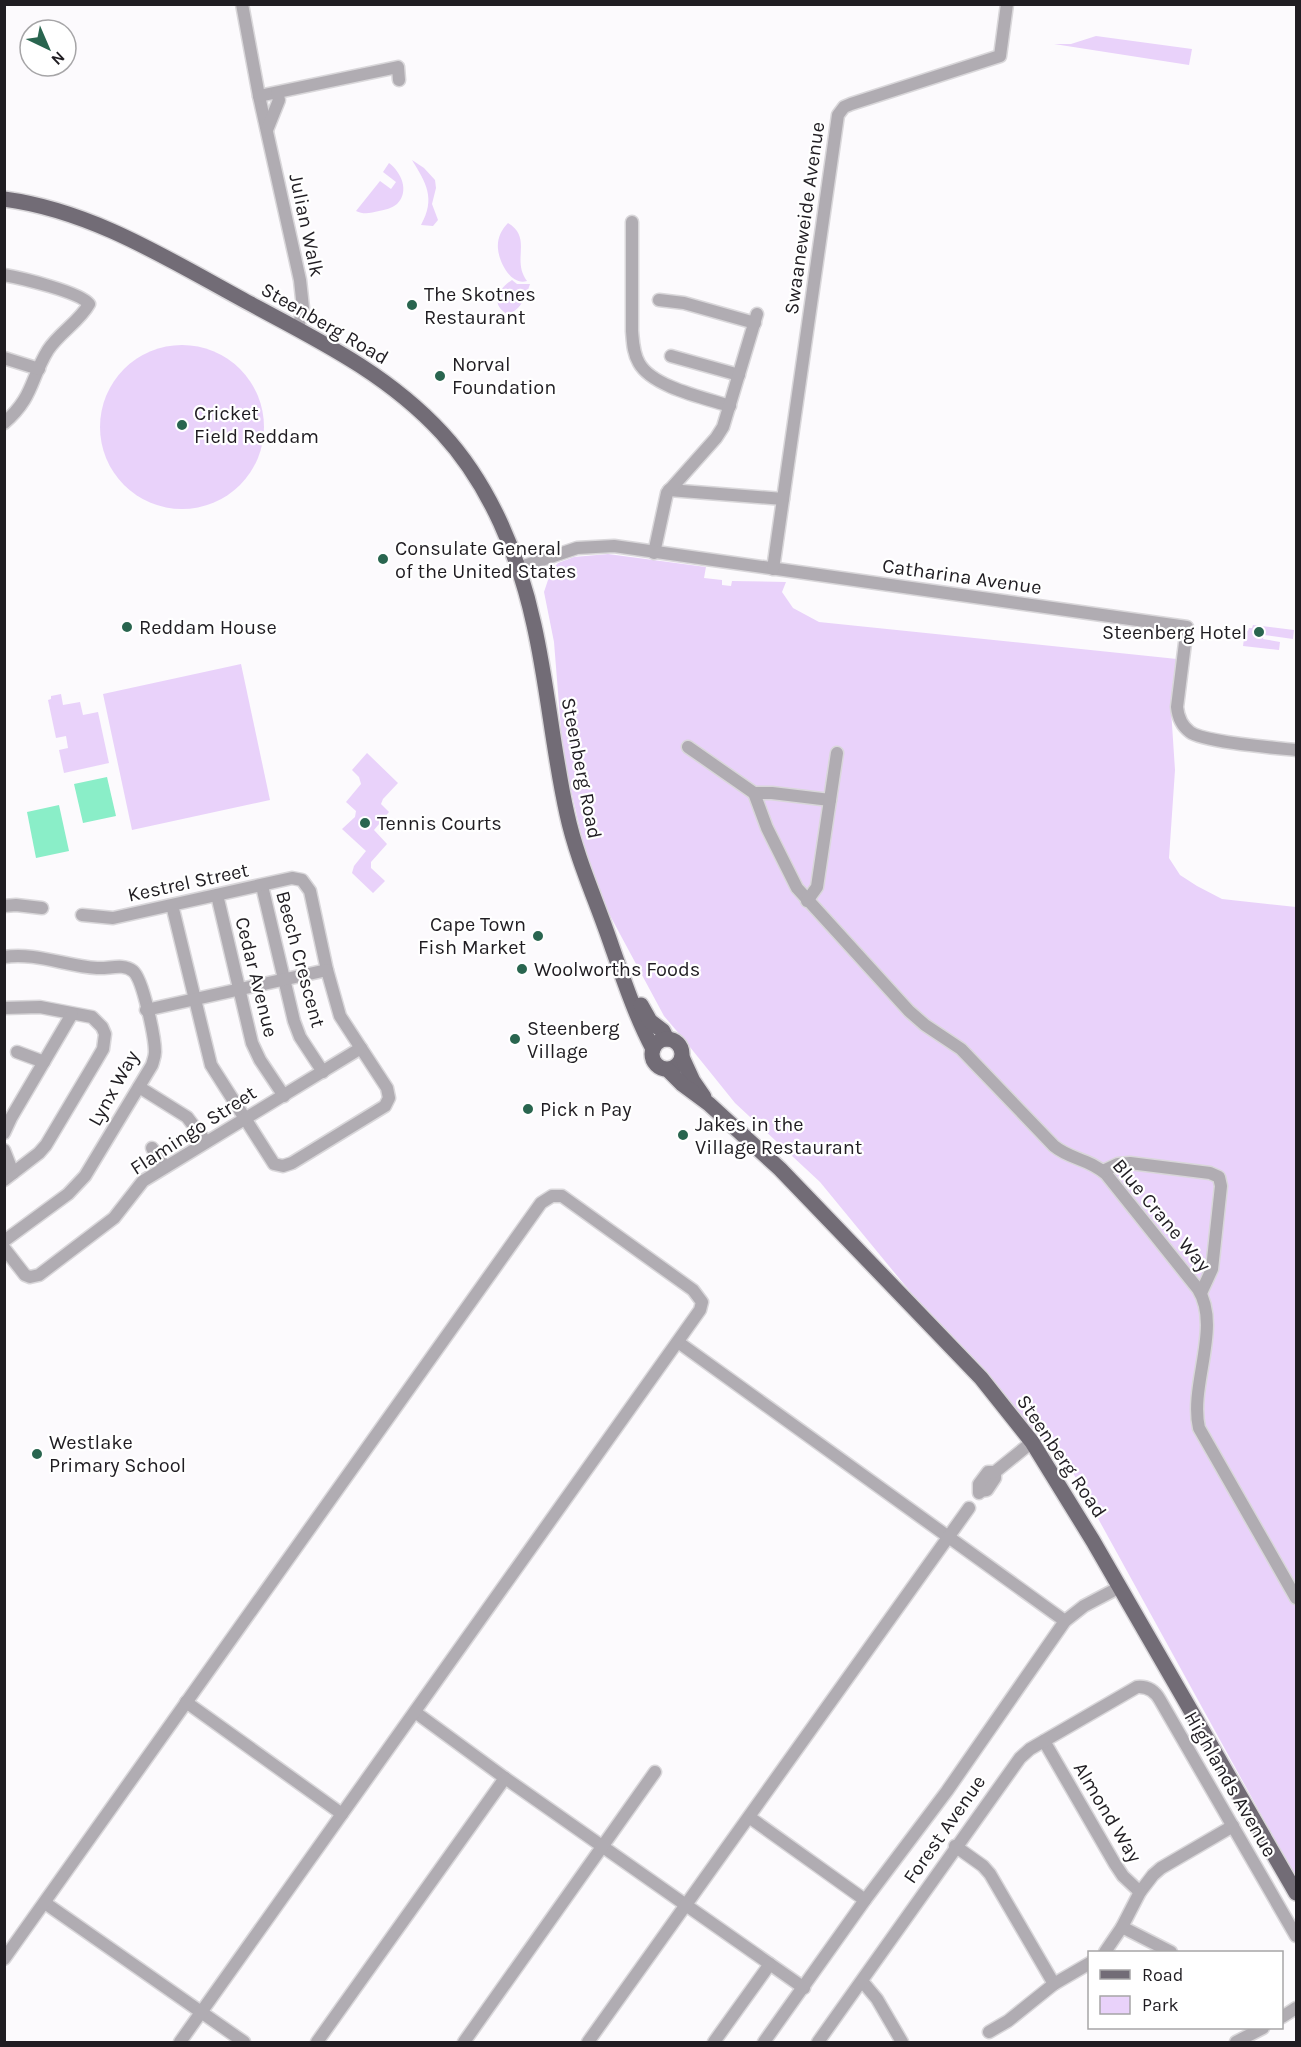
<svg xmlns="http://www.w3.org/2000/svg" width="1301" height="2047" viewBox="0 0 1301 2047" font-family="Karla,sans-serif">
<rect width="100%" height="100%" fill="#fcfafd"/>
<g fill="#e9d2fa">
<polygon points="1096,36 1192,49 1189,65 1054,44 1071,44"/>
<path d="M412,160L424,168L435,180L436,188L432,204L438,220L433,226L421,225C436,198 426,183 412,160Z"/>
<path d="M389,163C401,172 410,191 397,204C392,208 385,210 379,211C371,213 364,215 356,211L380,181L391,189L396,182L383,172Z"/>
<path d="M508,223C533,238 511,260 527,281C511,286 499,262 498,249C497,239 501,230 508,223Z"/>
<path d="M512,280L517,284H530C526,296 521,311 507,314C490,304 498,289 512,280Z"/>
<circle cx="182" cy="427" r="82"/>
<polygon points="608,554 706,567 704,578 722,580 722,585 731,586 732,581 786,582 782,592 793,608 819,622 1177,659 1171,709 1175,770 1169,858 1180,875 1197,886 1222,899 1296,907 1296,1878 1073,1473 981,1378 820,1182 735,1103 681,1036 664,1016 592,882 563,755 554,642 544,592 551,571 558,563 574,557"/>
<polygon points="1253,625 1294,630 1293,639 1264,635 1263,639 1280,642 1279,650 1243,646 1245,631 1248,631 1249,628 1252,628"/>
<polygon points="241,664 270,800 132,830 103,694"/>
<polygon points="61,694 63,705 80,702 83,715 98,712 109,763 64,773 59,750 68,748 66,736 56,738 48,700 51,699 51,696"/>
<polygon points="367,753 398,783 383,799 381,804 389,812 374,830 387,844 371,862 371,868 385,881 373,893 352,873 354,866 366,851 342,829 355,817 356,811 346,802 361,784 359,777 352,770"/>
</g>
<g fill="#8aeec8">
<polygon points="107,777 116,816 83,823 74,784"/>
<polygon points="59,805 69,851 36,858 27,812"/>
</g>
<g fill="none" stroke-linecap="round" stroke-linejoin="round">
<g stroke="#d9d7da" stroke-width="15">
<g id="minor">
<polyline points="242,4 259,96 300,280 303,308 298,328"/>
<polyline points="259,96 398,67 399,80"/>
<polyline points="267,130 279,100 277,93"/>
<path d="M632,222V331C633,342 633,353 639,363C652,387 705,398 730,406"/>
<path d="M4,275C21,278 80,292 89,304C80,321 59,333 48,350C30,379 34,397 4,423"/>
<polyline points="659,300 684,303 755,323"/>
<polyline points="671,356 739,375"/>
<polyline points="4,358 39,369"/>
<polyline points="669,490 783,499"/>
<polyline points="654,553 667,493 716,438 723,427 757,314"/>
<path d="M518,568L577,548L614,546L1187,627L1177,707C1178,717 1182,726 1190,732C1203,742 1277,748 1296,750"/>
<polyline points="773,569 838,115 844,107 851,104 1000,56 1007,4"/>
<polyline points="688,747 754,793 772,793 830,800"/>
<path d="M754,793L767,828L797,888L909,1011L925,1025L961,1049L1054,1146C1071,1160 1088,1158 1106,1174L1198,1289C1222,1327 1189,1385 1199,1428L1296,1598"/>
<polyline points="262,886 294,1021 300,1037 323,1072"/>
<polyline points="217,895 252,1043 260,1060 284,1096"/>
<polyline points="807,901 817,887 837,753"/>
<polyline points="4,906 16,905 42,908"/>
<polyline points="82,915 113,918 292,878 302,880 310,891 327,970 340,1016 387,1088 389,1098 385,1106 292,1163 283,1166 274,1164 211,1065 172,905"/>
<path d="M4,957C35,952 66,966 97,968C109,969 123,963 133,971C143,979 155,1038 155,1052C155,1057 153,1061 152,1065L85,1176L68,1194L4,1241"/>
<polyline points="4,1008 40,1007 92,1017 102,1027 105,1034 103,1049 96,1061 46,1145 39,1153 4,1180"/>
<polyline points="146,1010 327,970"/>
<polyline points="17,1052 44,1062"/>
<polyline points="139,1087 187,1117 206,1142"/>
<polyline points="4,1133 11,1118 72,1014"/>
<polyline points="152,1148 165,1167"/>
<polyline points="4,1150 13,1173"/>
<polyline points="1103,1171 1118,1164 1130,1163 1210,1173 1219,1177 1221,1186 1212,1269 1201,1293"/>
<polyline points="4,1248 25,1275 30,1277 39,1275 114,1218 143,1181 361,1048"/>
<polyline points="678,1342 1065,1621"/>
<polyline points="980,1491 987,1490 995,1478 995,1472"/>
<polyline points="979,1493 979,1484 988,1472 995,1472 1032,1442"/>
<polyline points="186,1702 342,1814"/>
<polyline points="415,1712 505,1778 804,1988"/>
<polyline points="1044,1741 1115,1864 1123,1876 1140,1892 1153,1875 1161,1868 1233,1826"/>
<polyline points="749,1817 865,1900"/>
<polyline points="955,1846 983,1866 990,1874 1054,1984"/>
<polyline points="45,1903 244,2042"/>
<polyline points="1122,1927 1171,1952"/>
<polyline points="1105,1952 1122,1927 1140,1892"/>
<polyline points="4,1959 541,1203 552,1196 562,1196 693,1290 702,1302 700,1310 180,2042"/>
<polyline points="862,1981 877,1999 902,2042"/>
<polyline points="1282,2017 1296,2008"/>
<polyline points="989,2032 1008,2021 1054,1984 1090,1963"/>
<polyline points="317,2042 505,1778"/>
<polyline points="464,2042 655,1772"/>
<polyline points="588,2042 969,1508"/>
<polyline points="714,2042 770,1964"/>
<polyline points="764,2042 865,1900 947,1791 1065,1621 1084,1606 1120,1587"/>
<path d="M818,2042L1020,1758L1030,1749L1137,1687C1148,1686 1155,1691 1160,1700L1296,1936"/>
<polyline points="1236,2042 1263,2028"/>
</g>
</g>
<g stroke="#d9d7da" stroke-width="18">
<g id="major">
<path d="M4,199C94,211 171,261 249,303C318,340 388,374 442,433C490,485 519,556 534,625C548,687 553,752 567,814C577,860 597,902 612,947C624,981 636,1017 653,1049"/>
<polyline points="641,1005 650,1021 663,1031 667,1039"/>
<circle cx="667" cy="1054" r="15"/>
<polyline points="682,1057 693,1081 704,1097"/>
<polyline points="668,1070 682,1084 709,1104 780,1169 981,1378 1032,1442 1093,1541 1296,1893"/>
</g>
</g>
<use href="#minor" stroke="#b0acb2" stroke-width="12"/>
<use href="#major" stroke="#726c76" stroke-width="15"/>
</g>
<g fill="#29654f" stroke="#fff" stroke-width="2">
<circle cx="412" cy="305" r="6"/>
<circle cx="440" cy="376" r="6"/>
<circle cx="182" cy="425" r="6"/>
<circle cx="383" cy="559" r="6"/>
<circle cx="127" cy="627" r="6"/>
<circle cx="1259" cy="632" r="6"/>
<circle cx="365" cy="823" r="6"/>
<circle cx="538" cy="936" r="6"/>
<circle cx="522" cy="969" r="6"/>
<circle cx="515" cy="1039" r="6"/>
<circle cx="528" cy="1109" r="6"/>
<circle cx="683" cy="1135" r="6"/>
<circle cx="37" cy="1454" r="6"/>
</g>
<g text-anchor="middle" stroke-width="4.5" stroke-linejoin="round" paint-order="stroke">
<g font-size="20" fill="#201d22" stroke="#fff">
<text transform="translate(804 218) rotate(-82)" y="7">Swaaneweide Avenue</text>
<text transform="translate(307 225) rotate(78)" y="7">Julian Walk</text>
<text transform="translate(325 323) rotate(30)" y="7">Steenberg Road</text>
<text transform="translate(962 576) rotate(8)" y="7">Catharina Avenue</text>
<text transform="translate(582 768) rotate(79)" y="7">Steenberg Road</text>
<text transform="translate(188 882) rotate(-12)" y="7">Kestrel Street</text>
<text transform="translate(301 959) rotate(75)" y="7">Beech Crescent</text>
<text transform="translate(257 977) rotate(76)" y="7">Cedar Avenue</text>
<text transform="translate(113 1088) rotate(-61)" y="7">Lynx Way</text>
<text transform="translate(193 1130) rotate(-33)" y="7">Flamingo Street</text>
<text transform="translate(1162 1215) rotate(50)" y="7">Blue Crane Way</text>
<text transform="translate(1062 1456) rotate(56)" y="7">Steenberg Road</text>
<text transform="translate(1231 1784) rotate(60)" y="7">Highlands Avenue</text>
<text transform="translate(1108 1812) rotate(59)" y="7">Almond Way</text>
<text transform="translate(944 1829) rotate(-55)" y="7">Forest Avenue</text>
</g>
<g font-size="20" fill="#201d22" stroke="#fff" text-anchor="start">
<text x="424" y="301">The Skotnes<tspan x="424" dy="23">Restaurant</tspan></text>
<text x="452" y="371">Norval<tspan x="452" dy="23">Foundation</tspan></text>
<text x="194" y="420">Cricket<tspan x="194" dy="23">Field Reddam</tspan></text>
<text x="395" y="555">Consulate General<tspan x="395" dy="23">of the United States</tspan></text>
<text x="139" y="634">Reddam House</text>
<text x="1247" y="639" text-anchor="end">Steenberg Hotel</text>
<text x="377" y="830">Tennis Courts</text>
<text x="526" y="931" text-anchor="end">Cape Town<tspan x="526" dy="23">Fish Market</tspan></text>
<text x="534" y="976">Woolworths Foods</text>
<text x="527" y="1035">Steenberg<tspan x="527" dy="23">Village</tspan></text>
<text x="540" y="1116">Pick n Pay</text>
<text x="695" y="1131">Jakes in the<tspan x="695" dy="23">Village Restaurant</tspan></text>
<text x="49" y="1449">Westlake<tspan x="49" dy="23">Primary School</tspan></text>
</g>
</g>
<rect width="1301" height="2047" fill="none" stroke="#201d22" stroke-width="12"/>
<rect x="1088" y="1951" width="195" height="78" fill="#ffffff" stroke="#a6a5a7" stroke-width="1.5"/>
<rect x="1100" y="1970" width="30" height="9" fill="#726c76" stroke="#a6a5a7" stroke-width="1.5"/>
<text x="1142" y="1981" font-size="18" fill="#201d22">Road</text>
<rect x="1100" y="1996" width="30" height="18" fill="#e9d2fa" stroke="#a6a5a7" stroke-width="1.5"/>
<text x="1142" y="2011" font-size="18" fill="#201d22">Park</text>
<g transform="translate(48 48) rotate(136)"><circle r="28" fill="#ffffff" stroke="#a6a5a7" stroke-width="1.5"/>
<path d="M0-4.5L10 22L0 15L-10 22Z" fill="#29654f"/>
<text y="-9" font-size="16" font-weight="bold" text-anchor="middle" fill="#201d22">N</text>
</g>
</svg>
